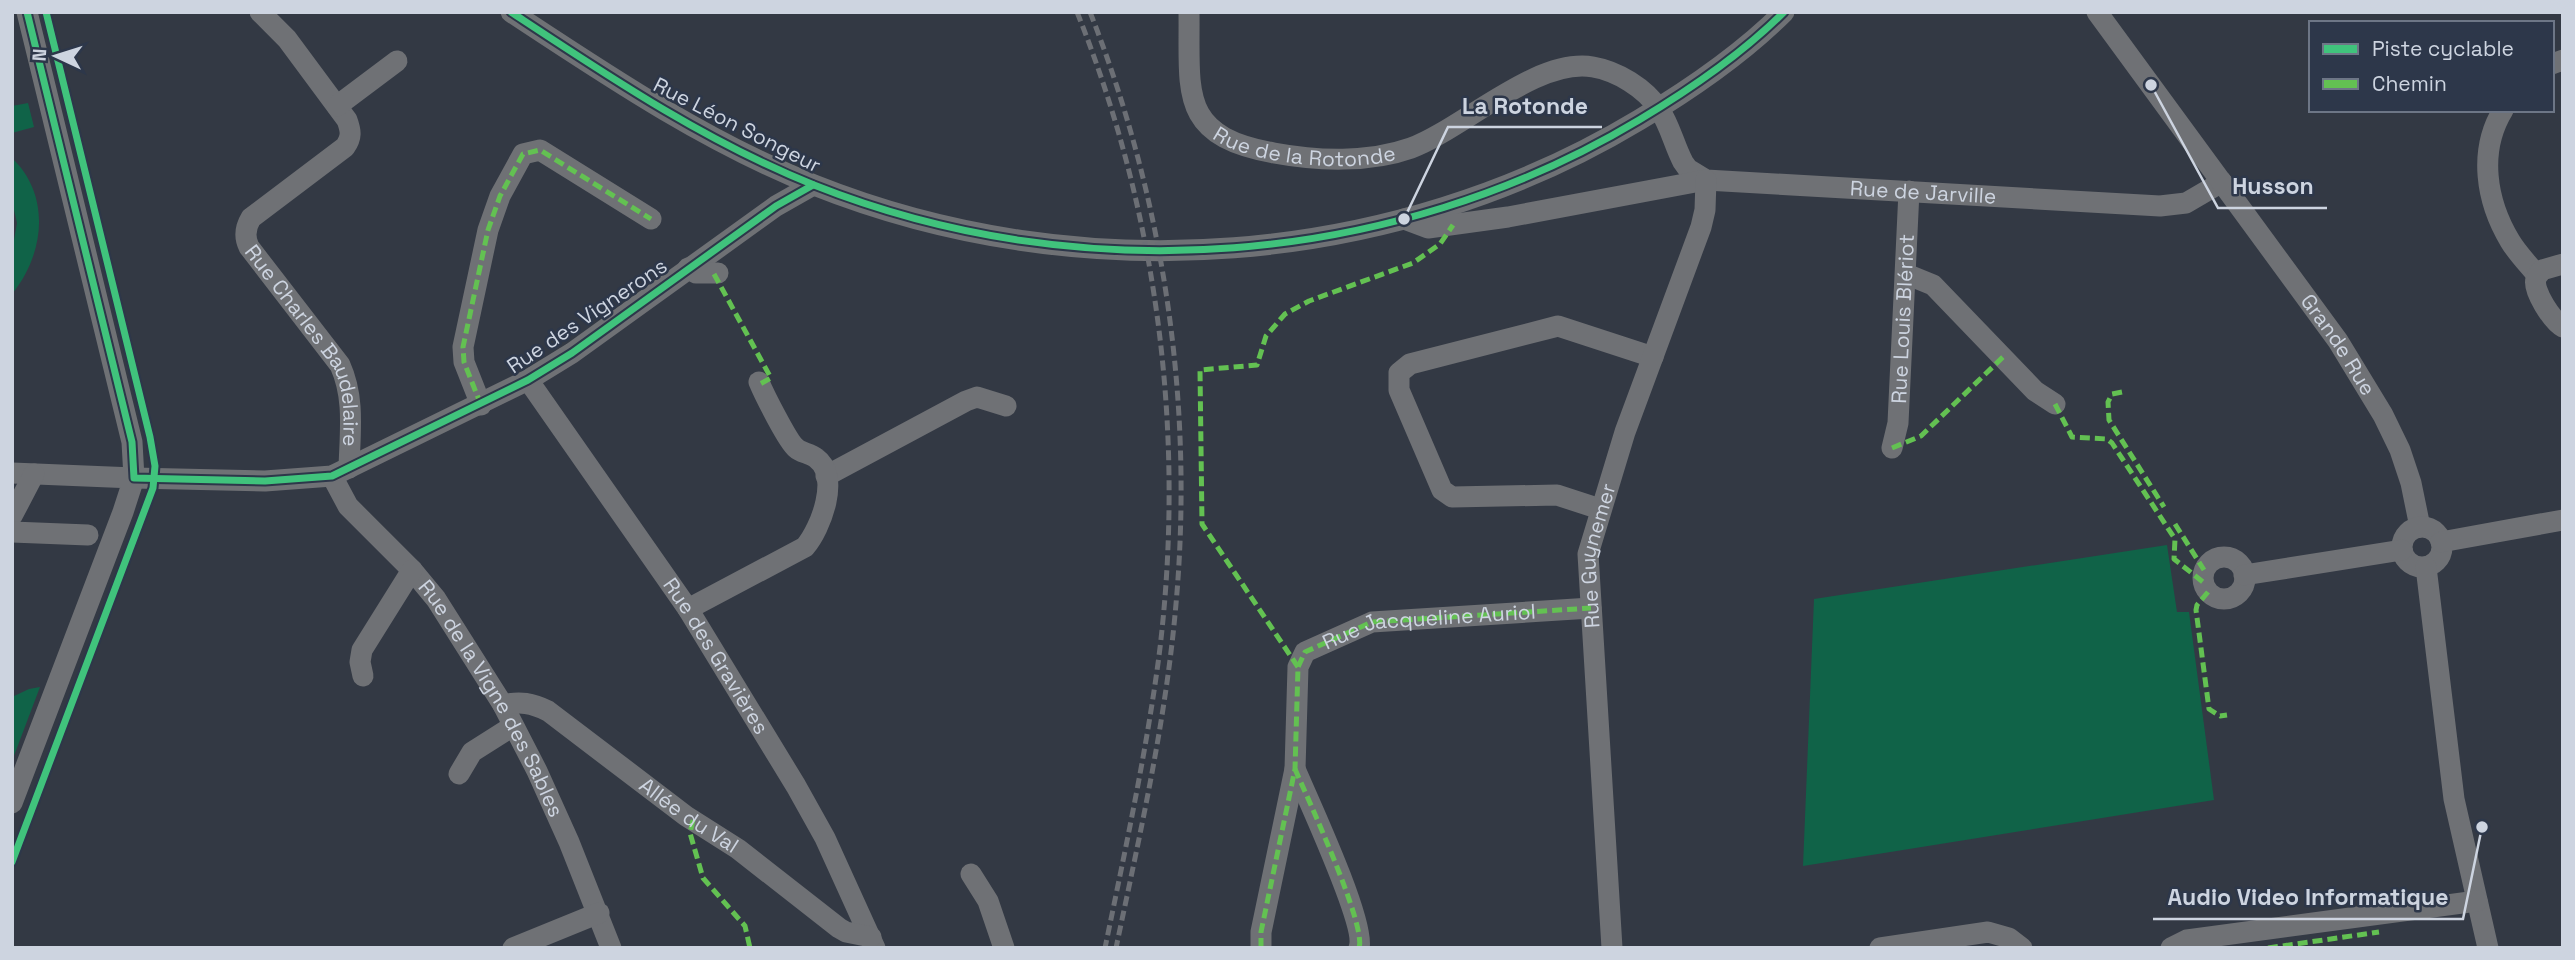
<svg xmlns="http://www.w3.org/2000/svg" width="2575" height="960" viewBox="0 0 2575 960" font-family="'Space Grotesk',sans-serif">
<rect width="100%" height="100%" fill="#333944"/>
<g fill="#106348">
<polygon points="28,103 34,127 12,133 12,106"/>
<path d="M12,158C52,196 44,255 12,294V251L17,223L12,201Z"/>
<polygon points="2167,545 2177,612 2189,612 2214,800 1803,866 1814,599"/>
<polygon points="40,687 12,761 12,697 29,689"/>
</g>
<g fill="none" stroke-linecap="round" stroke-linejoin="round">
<g stroke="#6f7175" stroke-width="21">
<polyline points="27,12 132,442 134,478 265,481 332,476 528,380 572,353 776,206 813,185"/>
<path id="s1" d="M260,12L287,39L347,120C351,131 352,137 345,147L251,218C245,228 244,237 249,247L340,365C355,398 350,432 349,468"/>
<path d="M511,12C608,76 706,142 814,185C1080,291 1393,268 1639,120C1691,89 1741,55 1784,12"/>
<path id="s2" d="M1189,12C1190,93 1178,136 1274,153C1317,161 1369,163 1411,148C1464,128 1537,57 1593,67C1617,71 1645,88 1659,109C1670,125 1674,145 1683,162L1688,169L1706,180L2160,206L2186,203L2222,182"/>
<path id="s3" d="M2097,12L2338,341L2383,415L2400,450L2411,483L2420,527"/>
<polyline points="2552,64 2563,60"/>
<polyline points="337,106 397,61"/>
<path d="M2503,110C2478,151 2486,201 2510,241C2517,253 2528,264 2537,275"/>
<polyline points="1404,219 1428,228 1508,217 1706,180"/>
<path d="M2563,264L2542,270C2540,273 2537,275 2536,279C2532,290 2553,322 2563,327"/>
<polyline points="688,268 696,273 718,273"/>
<polyline points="1906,274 1933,285 2035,391 2055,404"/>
<path id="s4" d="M528,380L688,609L796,786L825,838L875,948"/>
<polyline points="481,405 464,362 463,347 488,230 500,196 523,154 540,150 651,219"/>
<path id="s5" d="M1892,448L1898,423L1909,191"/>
<polyline points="12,473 134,478 123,512 12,803"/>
<path id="s6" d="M332,476L348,506L412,570L436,599L503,705L537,771L569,842L611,948"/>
<polyline points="826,476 966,401 977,397 1006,406"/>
<polyline points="1600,509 1557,495 1452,497 1442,490 1399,390 1399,373 1410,364 1558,326 1653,357"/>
<polyline points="12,516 34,474"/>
<circle cx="2422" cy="547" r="20"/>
<polyline points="12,532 88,535"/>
<polyline points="2441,542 2563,520"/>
<circle cx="2224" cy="578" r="21"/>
<polyline points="2426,567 2454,799 2488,948"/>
<polyline points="2244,575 2402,550"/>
<path d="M688,609L805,547C821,528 841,476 816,458C810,453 801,453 796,448C788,442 764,394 759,382"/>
<polyline points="363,676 360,662 362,650 412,570"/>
<path id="s7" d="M503,705C520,701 532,703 548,711L686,816L738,849L839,928L846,932L871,937"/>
<path d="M1295,769C1307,797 1367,926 1359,948"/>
<polyline points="459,774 472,752 513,726"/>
<polyline points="971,874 988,901 1004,948"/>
<polyline points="513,948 599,913"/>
<path id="s8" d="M1261,948V932L1295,769L1298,667L1305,652L1372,622L1591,608"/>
<path id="s9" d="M1612,948L1588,554L1625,432L1701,227L1705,210L1706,180"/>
<polyline points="1880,948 1988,932 2009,938 2022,948"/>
<polyline points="2171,948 2187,940 2477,901"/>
</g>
<g stroke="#6c6f75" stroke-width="5" stroke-dasharray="10 5" stroke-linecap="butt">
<path d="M1077,12C1159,216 1186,439 1159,656C1146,754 1125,851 1105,948"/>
<path d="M1090,12C1164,199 1194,403 1176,604C1166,720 1140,834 1116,948"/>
</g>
<g stroke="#63c152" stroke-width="5" stroke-dasharray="10 5" stroke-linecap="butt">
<polyline points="714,274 771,378 760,384"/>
<polyline points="2122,392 2112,394 2108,402 2109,420 2164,507"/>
<polyline points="2055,404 2072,437 2107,439 2112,443 2175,539 2174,559 2203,582"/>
<polyline points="481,405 464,362 463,347 488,230 500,196 523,154 540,150 651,219"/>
<polyline points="1892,448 1921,436 2003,357"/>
<polyline points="2175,524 2204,570"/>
<polyline points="2208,592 2197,605 2196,610 2209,709 2220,716 2227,715"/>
<polyline points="1298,667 1202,524 1200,370 1257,365 1266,336 1285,314 1309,301 1413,263 1440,244 1453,225"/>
<path d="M1295,769C1307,797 1367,926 1359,948"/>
<polyline points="693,820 690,833 703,878 745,926 750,948"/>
<polyline points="1261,948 1261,932 1295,769 1298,667 1305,652 1372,622 1591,608"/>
<polyline points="2268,948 2379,932"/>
</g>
<g stroke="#2d374a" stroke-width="11">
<g id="cycleway">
<polyline points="27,12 132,442 134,478 265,481 332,476 528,380 572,353 776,206 813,185"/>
<path d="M511,12C608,76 706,142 814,185C1080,291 1393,268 1639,120C1691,89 1741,55 1784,12"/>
<polyline points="12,862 153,488 155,466 150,437 46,12"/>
</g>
</g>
<use href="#cycleway" stroke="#40c37c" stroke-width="7"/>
</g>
<g text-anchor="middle" stroke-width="5" stroke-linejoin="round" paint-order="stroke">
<g font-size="21" fill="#cdd4e0" stroke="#2d374a">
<text transform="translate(737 125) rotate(27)" y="7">Rue Léon Songeur</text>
<text dy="7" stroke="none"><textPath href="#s2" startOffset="220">Rue de la Rotonde</textPath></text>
<text dy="7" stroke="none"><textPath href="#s2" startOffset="917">Rue de Jarville</textPath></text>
<text transform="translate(587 316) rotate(-34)" y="7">Rue des Vignerons</text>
<text dy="7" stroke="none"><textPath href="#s5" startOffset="130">Rue Louis Blériot</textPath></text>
<text dy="7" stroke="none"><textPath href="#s1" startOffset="432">Rue Charles Baudelaire</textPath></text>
<text dy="7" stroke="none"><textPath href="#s3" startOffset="411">Grande Rue</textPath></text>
<text dy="7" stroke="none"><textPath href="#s9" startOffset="394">Rue Guynemer</textPath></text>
<text dy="7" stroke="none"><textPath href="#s8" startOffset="430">Rue Jacqueline Auriol</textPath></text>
<text dy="7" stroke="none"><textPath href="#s4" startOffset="334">Rue des Gravières</textPath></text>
<text dy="7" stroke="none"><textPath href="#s6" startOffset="276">Rue de la Vigne des Sables</textPath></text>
<text dy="7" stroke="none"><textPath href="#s7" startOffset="222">Allée du Val</textPath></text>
</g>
</g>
<path fill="none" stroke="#cdd4e0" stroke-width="2.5" d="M1404 219L1448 127H1602M2151 85L2218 208H2327M2482 827L2463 919H2153"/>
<g fill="#cdd4e0" stroke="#2d374a" stroke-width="2.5">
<circle cx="1404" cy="219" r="7"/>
<circle cx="2151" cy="85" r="7"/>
<circle cx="2482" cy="827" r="7"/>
</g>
<g font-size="23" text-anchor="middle" font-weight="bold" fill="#cdd4e0" stroke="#2d374a" stroke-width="5" stroke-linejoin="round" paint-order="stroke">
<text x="1525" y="114">La Rotonde</text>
<text x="2273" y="194">Husson</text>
<text x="2308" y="905">Audio Video Informatique</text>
</g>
<rect width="2575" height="960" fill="none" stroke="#cdd4e0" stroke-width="28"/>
<rect x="2309" y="21" width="245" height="91" fill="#2d374a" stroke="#6d7686" stroke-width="2"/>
<rect x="2323" y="44" width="35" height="10" fill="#40c37c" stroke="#6d7686" stroke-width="2"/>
<text x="2372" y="56" font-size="21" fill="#cdd4e0">Piste cyclable</text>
<rect x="2323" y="79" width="35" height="10" fill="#63c152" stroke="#6d7686" stroke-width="2"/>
<text x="2372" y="91" font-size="21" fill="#cdd4e0">Chemin</text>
<g transform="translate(56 56) rotate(274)" stroke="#2d374a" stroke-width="5" paint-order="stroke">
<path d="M0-5L12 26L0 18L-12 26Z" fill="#cdd4e0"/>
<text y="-10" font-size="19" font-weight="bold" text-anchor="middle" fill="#cdd4e0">N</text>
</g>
</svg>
